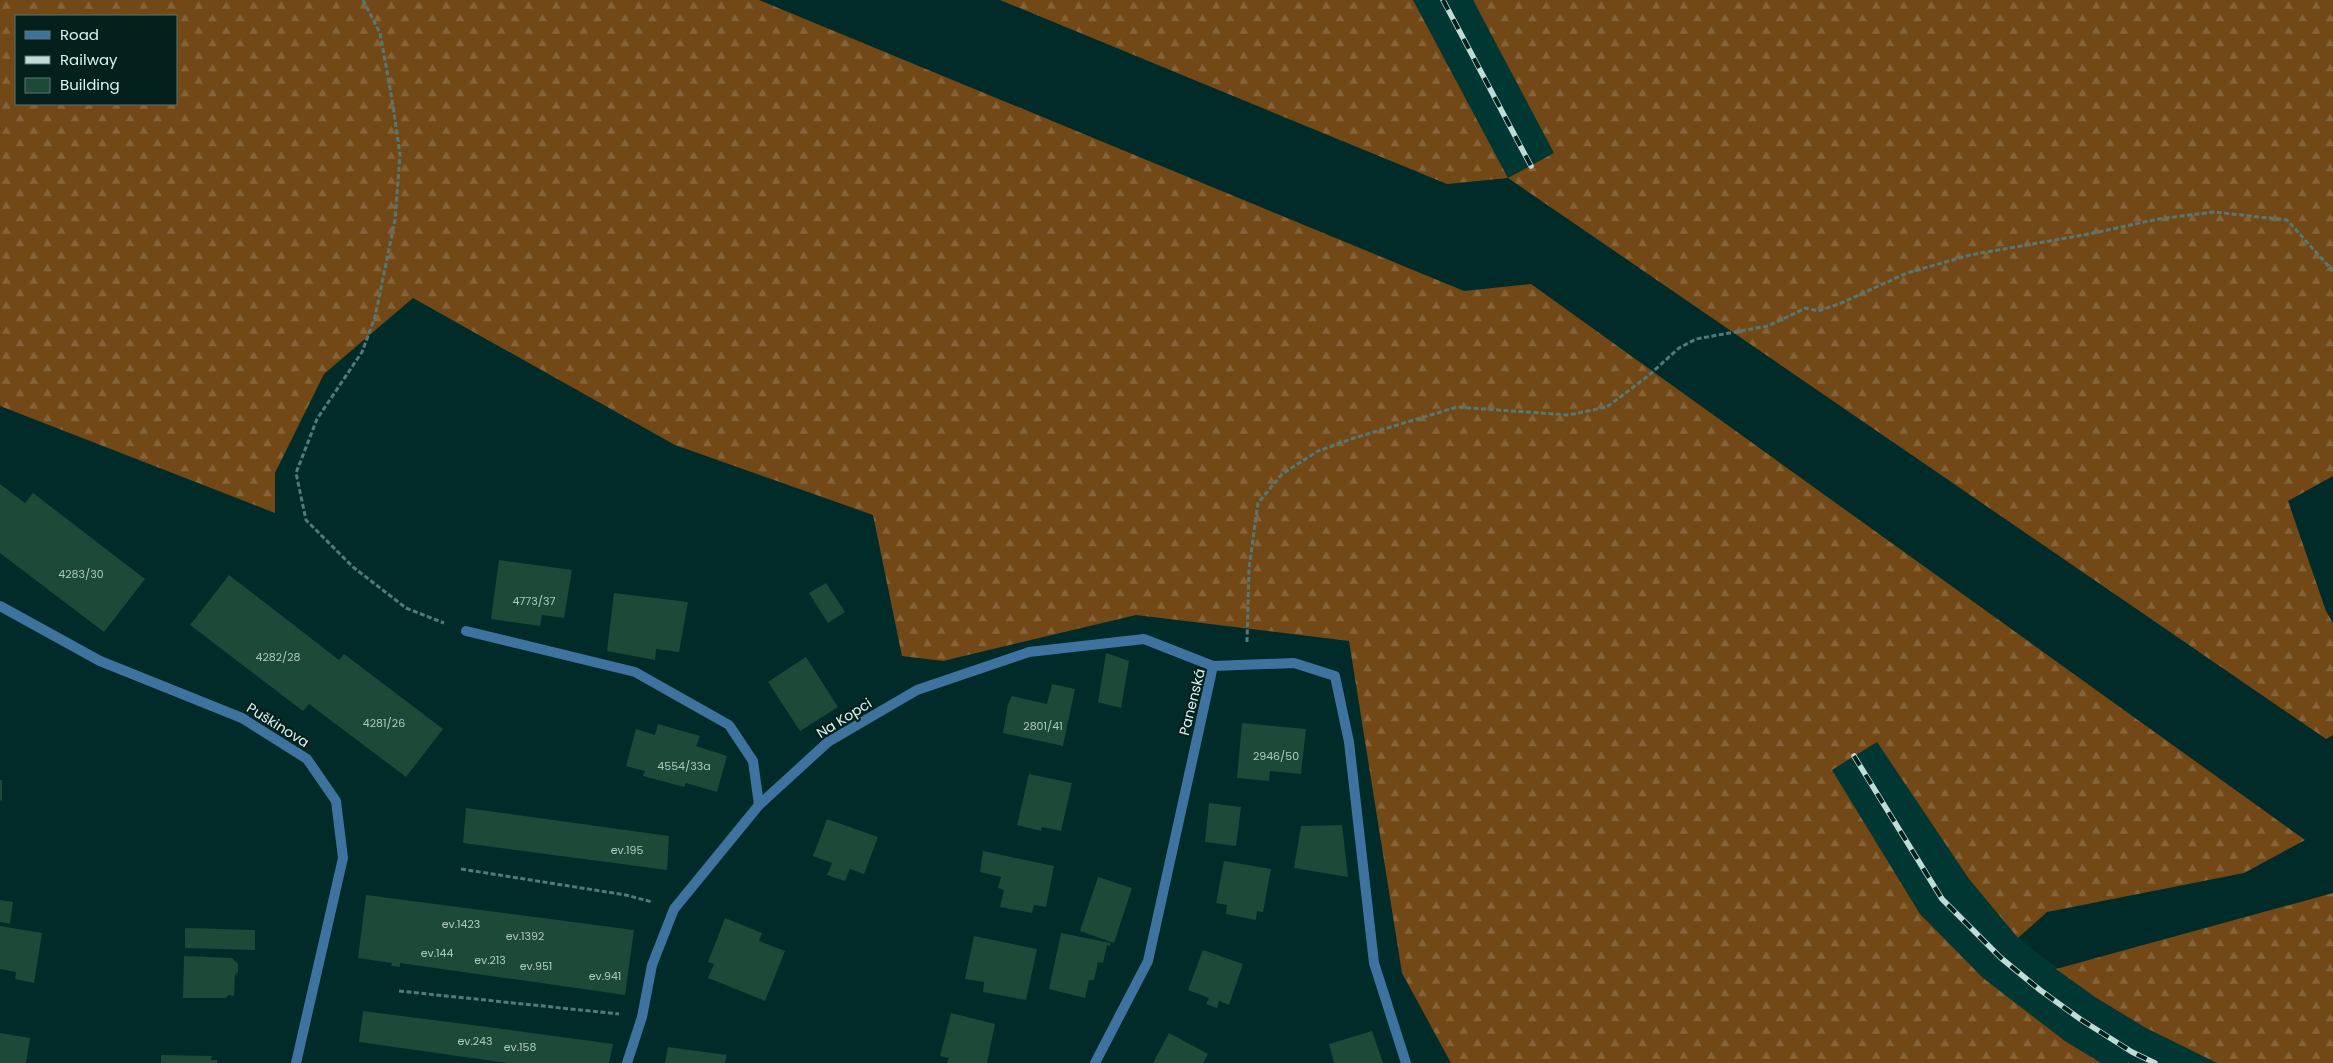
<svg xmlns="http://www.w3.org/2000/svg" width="2333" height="1063" viewBox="0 0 2333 1063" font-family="Poppins,sans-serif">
<defs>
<pattern id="forest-firs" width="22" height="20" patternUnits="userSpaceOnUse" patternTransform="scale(1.25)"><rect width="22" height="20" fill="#724816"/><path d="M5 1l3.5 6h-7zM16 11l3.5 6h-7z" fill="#866338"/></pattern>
</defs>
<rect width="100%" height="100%" fill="#012b28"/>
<g fill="#003732">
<polygon points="1413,0 1473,0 1555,153 1508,178"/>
<polygon points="1877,742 1969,879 2018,938 2095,997 2146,1028 2217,1063 2101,1063 2065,1041 1983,978 1920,914 1832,770"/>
</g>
<g fill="url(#forest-firs)" fill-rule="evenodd">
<path d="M0,0H759L1464,291L1531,284L2305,840L2244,873L2047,912L2018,938L1969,879L1877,742L1832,770L1920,914L1983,978L2065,1041L2101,1063H1451L1402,973L1349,641L1136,615L943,661L902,656L873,515L675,445L413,298L324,374L275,473V513L0,406ZM16,16H176V104H16Z"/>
<polygon points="1000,0 1413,0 1508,178 1554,153 1473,0 2333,0 2333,476 2288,501 2326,611 2333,623 2333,735 2326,739 1508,178 1447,184"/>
<polygon points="2333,893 2333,1063 2217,1063 2146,1028 2095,997 2056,969"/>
</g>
<g fill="#1d4938">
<polygon points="0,484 25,503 33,493 145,579 104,632 0,553"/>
<polygon points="499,560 572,570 564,618 542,615 540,626 491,619"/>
<polygon points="229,575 339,660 344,654 443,729 406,777 309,704 303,711 190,625"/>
<polygon points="826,583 845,612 828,623 809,593"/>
<polygon points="614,593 688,602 679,652 656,649 655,660 607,651"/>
<polygon points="1106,653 1129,661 1121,708 1098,702"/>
<polygon points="806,657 838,707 800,731 768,682"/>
<polygon points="1052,684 1075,689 1063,746 1003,733 1008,704 1012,696 1047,704"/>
<polygon points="1242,723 1306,729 1301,774 1270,771 1269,781 1237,778"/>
<polygon points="658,724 700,736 696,746 727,756 717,792 686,783 684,787 643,776 645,771 626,766 636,729 655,735"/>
<polygon points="1029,774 1072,783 1061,831 1042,827 1041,831 1017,825"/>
<polygon points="0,780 2,780 2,801 0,800"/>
<polygon points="1209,803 1241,807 1236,846 1205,842"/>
<polygon points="466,808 669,836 667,870 463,843"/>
<polygon points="827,819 878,837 864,874 850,869 845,881 827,875 832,863 813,856"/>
<polygon points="1342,825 1348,877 1294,868 1301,826"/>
<polygon points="983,851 1054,866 1046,907 1034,905 1032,913 1000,907 1004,890 998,888 1001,877 980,872"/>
<polygon points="1224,861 1271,869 1263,912 1257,911 1256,920 1226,914 1227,905 1216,903"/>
<polygon points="1098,877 1132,888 1114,943 1080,931"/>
<polygon points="366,895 634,930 625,995 400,963 400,967 391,966 392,963 358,958"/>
<polygon points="0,900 13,902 10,924 0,922"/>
<polygon points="725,918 762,933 759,941 785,951 765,1001 708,978 714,964 708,962"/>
<polygon points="0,926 42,933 34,983 15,979 16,972 0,969"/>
<polygon points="185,928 255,930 255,950 185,948"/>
<polygon points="1061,933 1111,943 1110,946 1107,945 1103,963 1098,962 1094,980 1089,980 1085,998 1049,989"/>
<polygon points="974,936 1037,949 1026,1000 983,992 984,982 965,979"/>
<polygon points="1203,950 1243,964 1229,1005 1219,1001 1217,1008 1206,1004 1209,998 1188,990"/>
<polygon points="184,956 232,958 238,964 238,972 235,975 234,996 228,995 226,998 183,998"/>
<polygon points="363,1011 480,1026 613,1044 609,1063 507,1063 359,1042"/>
<polygon points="951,1013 995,1024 987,1063 947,1063 949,1058 940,1056"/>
<polygon points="1372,1031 1383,1063 1334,1063 1329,1044"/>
<polygon points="0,1033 30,1038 26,1063 0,1063"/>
<polygon points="1169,1033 1208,1054 1203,1063 1153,1063"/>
<polygon points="668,1047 727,1055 725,1063 665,1063"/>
<polygon points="161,1055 212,1056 211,1060 217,1060 217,1063 161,1063"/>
</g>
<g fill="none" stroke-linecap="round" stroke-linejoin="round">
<g stroke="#557976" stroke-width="3" stroke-dasharray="5 2.5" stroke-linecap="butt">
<polyline points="363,0 380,33 392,99 400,155 395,220 375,317 362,352 317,419 296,473 306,520 353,567 406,608 444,623"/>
<polyline points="1247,642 1249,568 1258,503 1282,474 1318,451 1351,439 1457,407 1568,415 1607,407 1648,376 1679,348 1696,339 1768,326 1806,308 1818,311 1839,304 1907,273 1970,255 2089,234 2158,219 2214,212 2287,220 2333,271"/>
<polyline points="461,869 626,895 652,902"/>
<polyline points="399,991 619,1014"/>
</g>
<g stroke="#3e73a0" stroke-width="10">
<polyline points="0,606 100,661 242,718 307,759 336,801 343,858 296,1063"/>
<polyline points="466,631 635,672 729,725 753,761 759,805"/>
<polyline points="627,1063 642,1017 652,965 674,909 759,805 828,742 917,690 1029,652 1144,639 1213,666 1294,663 1335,676 1349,742 1374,963 1406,1063"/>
<polyline points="1095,1063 1148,961 1213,666"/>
</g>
<g stroke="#bfdcd8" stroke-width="5.5">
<g id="rail">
<polyline points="1443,0 1531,166"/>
<polyline points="1854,756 1942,899 2001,958 2040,990 2080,1019 2132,1052 2155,1063"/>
</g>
</g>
<use href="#rail" stroke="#04201d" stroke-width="4" stroke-dasharray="11" stroke-linecap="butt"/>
</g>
<g text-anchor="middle" stroke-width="4.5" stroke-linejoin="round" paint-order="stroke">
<g font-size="11" fill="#abcac3">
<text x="81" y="578">4283/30</text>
<text x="534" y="605">4773/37</text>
<text x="278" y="661">4282/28</text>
<text x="384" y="727">4281/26</text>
<text x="1043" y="730">2801/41</text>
<text x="1276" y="760">2946/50</text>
<text x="684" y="770">4554/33a</text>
<text x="627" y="854">ev.195</text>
<text x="461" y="928">ev.1423</text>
<text x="525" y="940">ev.1392</text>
<text x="437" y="957">ev.144</text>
<text x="490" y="964">ev.213</text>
<text x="536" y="970">ev.951</text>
<text x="605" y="980">ev.941</text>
<text x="475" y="1045">ev.243</text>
<text x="520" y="1051">ev.158</text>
</g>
<g font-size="14" fill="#daf5f1" stroke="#04201d">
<text transform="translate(1192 702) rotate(-76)" y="5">Panenská</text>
<text transform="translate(844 718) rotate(-32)" y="5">Na Kopci</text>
<text transform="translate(278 725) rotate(32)" y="5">Puškinova</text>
</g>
</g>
<rect x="15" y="15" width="162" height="90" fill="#04201d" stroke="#5a7572"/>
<rect x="25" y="31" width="25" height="8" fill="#3e73a0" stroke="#5a7572"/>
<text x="60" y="40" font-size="15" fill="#daf5f1">Road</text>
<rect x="25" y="56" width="25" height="8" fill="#bfdcd8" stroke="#5a7572"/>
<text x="60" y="65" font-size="15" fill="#daf5f1">Railway</text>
<rect x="25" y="78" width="25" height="15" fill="#1d4938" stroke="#5a7572"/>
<text x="60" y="90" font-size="15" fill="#daf5f1">Building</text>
</svg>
